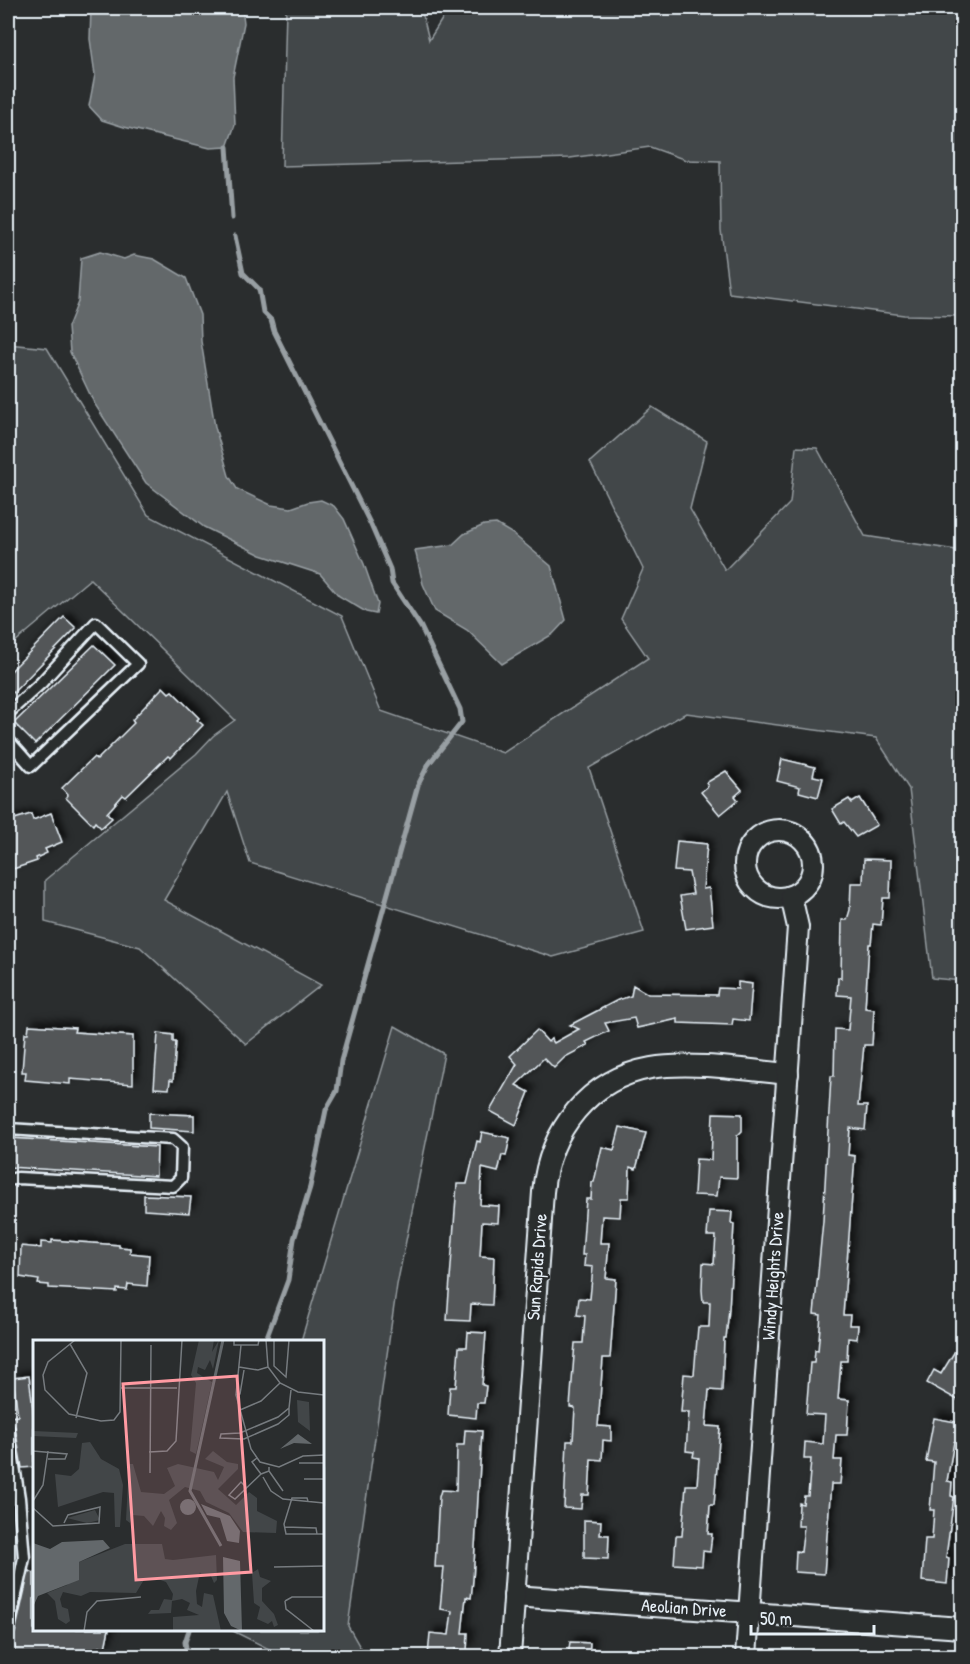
<svg xmlns="http://www.w3.org/2000/svg" width="970" height="1664" viewBox="0 0 970 1664" font-family="'Patrick Hand',sans-serif">
<defs>
<filter id="shadow"><feDropShadow dx="5.5" dy="-5.5" stdDeviation="3" flood-color="#0009"/></filter>
</defs>
<rect width="100%" height="100%" fill="#2a2d2e"/>
<filter id="ink" filterUnits="userSpaceOnUse"><feTurbulence type="fractalNoise" baseFrequency=".0167" numOctaves="2"/><feDisplacementMap in="SourceGraphic" scale="12" xChannelSelector="R" yChannelSelector="G"/><feConvolveMatrix kernelMatrix="1 2 1 2 8 2 1 2 1" color-interpolation-filters="sRGB"/></filter>
<g filter="url(#ink)">
<g fill="#424648" stroke="#959ca0" stroke-width="1.5">
<polygon points="286,8 421,8 429,40 449,8 799,8 808,12 898,15 898,8 962,8 962,316 904,315 729,293 721,230 720,161 686,160 650,147 570,158 282,166"/>
<polygon points="8,344 47,348 148,515 342,616 381,711 503,753 648,658 621,619 643,569 590,462 652,407 707,441 690,509 725,570 790,503 796,447 817,448 865,536 962,551 962,981 932,978 909,789 876,738 686,713 589,768 644,932 553,957 250,863 227,792 164,900 321,985 246,1044 140,947 45,922 45,880 196,754 213,736 235,720 90,579 8,648"/>
<polygon points="395,1026 444,1054 397,1285 348,1626 365,1656 283,1656 231,1630 322,1630 322,1342 301,1341"/>
</g>
<g fill="#63686b" stroke="#989fa3" stroke-width="1.5">
<polygon points="91,8 242,8 244,23 233,77 235,125 227,147 210,148 124,127 102,120 89,106 95,75 90,39"/>
<polygon points="100,252 124,259 134,255 154,259 186,278 200,315 201,341 215,427 229,476 237,489 271,505 291,508 308,502 321,500 334,506 344,519 364,564 378,604 376,614 366,612 339,596 320,574 261,555 204,527 146,483 94,403 70,352 68,327 78,302 81,258"/>
<polygon points="496,524 513,534 551,566 566,620 553,634 502,664 467,630 435,611 423,584 415,550 452,545 464,534 484,525"/>
</g>
<g fill="none" stroke-linecap="round" stroke-linejoin="round">
<g stroke="#989fa3" stroke-width="5">
<polyline points="227,147 232,218"/>
<polyline points="235,236 243,273 259,289 263,312 271,320 274,331 371,525 390,569 392,583 421,627 460,709 462,722 428,765 418,785 341,1061 337,1091 326,1110 310,1187 294,1239 288,1280 265,1342"/>
<polyline points="184,1656 187,1654 185,1642 189,1630"/>
</g>
</g>
<g fill="#535759" stroke="#e8f1f8" stroke-width="1.5" filter="url(#shadow)">
<polygon points="64,617 76,628 8,698 8,674"/>
<polygon points="94,645 115,665 35,744 14,723"/>
<polygon points="163,687 169,693 172,691 199,718 197,720 203,725 171,758 168,756 126,797 123,795 107,813 112,818 101,828 95,822 93,825 66,798 68,795 62,788 94,757 97,760 134,723 132,720"/>
<polygon points="782,759 815,767 813,776 823,778 818,797 799,792 800,787 777,781"/>
<polygon points="726,771 742,790 735,796 738,800 720,815 701,792 708,786 706,783"/>
<polygon points="860,798 877,825 856,837 844,822 841,824 832,809 849,799 852,803"/>
<polygon points="51,813 62,842 45,849 47,853 36,858 37,861 13,869 11,865 8,866 8,821 31,814 33,820"/>
<polygon points="677,841 707,844 703,889 709,888 713,925 686,929 680,896 693,894 689,872 674,871"/>
<polygon points="864,859 891,860 890,898 883,898 881,925 873,924 871,944 869,944 865,1008 874,1009 872,1045 864,1045 858,1106 867,1106 865,1130 850,1128 848,1155 855,1156 843,1315 850,1315 849,1325 858,1325 857,1339 848,1338 847,1361 841,1361 838,1399 849,1400 847,1435 836,1435 834,1460 842,1460 840,1484 831,1484 824,1574 795,1572 796,1551 801,1552 804,1526 798,1526 799,1503 803,1504 804,1496 808,1496 811,1459 804,1459 805,1442 823,1444 825,1415 806,1414 810,1363 814,1363 815,1350 818,1351 821,1315 814,1314 823,1221 831,1076 834,1076 835,1029 848,1030 851,996 837,995 838,977 841,978 842,920 847,920 850,910 851,883 863,883"/>
<polygon points="738,982 752,984 749,1021 733,1019 732,1025 678,1023 678,1019 637,1028 634,1018 605,1023 609,1031 586,1042 588,1045 565,1057 554,1068 544,1058 516,1085 529,1092 516,1125 490,1111 517,1064 510,1056 537,1030 548,1042 551,1039 554,1043 579,1029 570,1025 618,1000 631,996 633,985 648,994 717,995 718,988 738,989"/>
<polygon points="29,1025 75,1028 74,1032 133,1036 133,1084 70,1079 70,1084 25,1080 26,1072 22,1072 25,1033 28,1033"/>
<polygon points="158,1033 173,1035 173,1042 176,1042 173,1081 170,1080 169,1089 154,1088"/>
<polygon points="149,1113 194,1115 194,1131 149,1128"/>
<polygon points="713,1113 742,1114 742,1131 737,1136 737,1178 719,1177 717,1196 694,1195 696,1159 711,1160"/>
<polygon points="620,1127 646,1133 636,1169 630,1167 629,1198 621,1198 620,1217 602,1216 600,1243 609,1243 606,1278 616,1279 610,1358 603,1358 598,1426 611,1427 611,1441 603,1440 602,1460 591,1459 589,1495 582,1495 581,1509 564,1508 567,1441 573,1441 575,1408 570,1407 575,1343 583,1343 585,1316 577,1315 579,1298 590,1299 593,1267 584,1266 585,1255 582,1255 586,1199 591,1199 592,1182 594,1182 602,1147 614,1150"/>
<polygon points="482,1132 510,1138 506,1156 502,1155 498,1172 482,1168 480,1205 499,1206 498,1223 482,1222 480,1256 494,1257 492,1305 471,1304 470,1321 447,1320 457,1184 467,1184 477,1141 480,1142"/>
<polygon points="9,1138 157,1147 156,1176 8,1167"/>
<polygon points="144,1195 191,1197 189,1213 144,1210"/>
<polygon points="709,1211 732,1212 731,1223 734,1224 729,1309 726,1338 724,1338 722,1391 709,1390 706,1426 720,1427 714,1505 710,1505 708,1534 712,1534 710,1552 703,1551 702,1566 674,1564 676,1536 682,1536 686,1485 697,1485 699,1458 693,1457 694,1452 686,1451 689,1412 681,1412 684,1374 694,1375 698,1327 709,1327 710,1302 703,1302 702,1290 703,1263 714,1264 716,1236 707,1236"/>
<polygon points="52,1240 119,1245 119,1247 130,1248 130,1253 149,1255 147,1286 128,1284 127,1290 117,1289 117,1292 49,1288 49,1285 38,1284 39,1280 20,1277 21,1246 41,1248 41,1242 52,1243"/>
<polygon points="468,1332 486,1333 482,1385 486,1386 484,1403 477,1403 476,1418 448,1415 450,1387 456,1387 459,1347 467,1347"/>
<polygon points="963,1338 963,1403 927,1383 934,1370 941,1374"/>
<polygon points="29,1376 34,1417 34,1467 22,1468 15,1427 8,1421 8,1417 18,1416 13,1378"/>
<polygon points="934,1418 961,1423 959,1443 954,1442 947,1481 952,1482 951,1496 954,1497 946,1557 949,1558 947,1584 922,1581 925,1539 932,1539 934,1510 930,1510 934,1462 926,1461"/>
<polygon points="465,1430 482,1431 473,1580 471,1598 466,1597 462,1633 468,1633 467,1651 455,1649 454,1656 428,1656 430,1633 449,1635 452,1611 440,1609 444,1567 435,1567 439,1497 441,1490 456,1491 457,1445 464,1445"/>
<polygon points="584,1520 601,1521 600,1535 609,1535 608,1559 584,1558"/>
<polygon points="8,1567 14,1568 8,1598"/>
<polygon points="29,1571 34,1573 34,1629 109,1629 105,1648 100,1647 98,1656 34,1656 14,1652 15,1647 8,1646 8,1638 15,1633"/>
<polygon points="570,1642 590,1643 589,1656 568,1656"/>
</g>
<g fill="none" stroke-linecap="round" stroke-linejoin="round">
<g stroke="#e8f1f8" stroke-width="15">
<g id="service">
<polyline points="8,713 41,683 96,623 138,664 31,766 8,740"/>
<polyline points="8,1129 173,1139 182,1147 181,1178 173,1186 18,1178 8,1180"/>
<polyline points="8,1428 19,1498 24,1558 8,1631"/>
</g>
</g>
<g stroke="#e8f1f8" stroke-width="24">
<g id="minor">
<circle cx="779" cy="864" r="34"/>
<polyline points="514,1596 962,1628"/>
<path d="M510,1656L543,1192C549,1130 589,1079 651,1068C689,1061 748,1070 788,1074"/>
<polyline points="746,1656 798,927 791,896"/>
</g>
</g>
<use href="#service" stroke="#2a2d2e" stroke-width="10"/>
<use href="#minor" stroke="#2a2d2e" stroke-width="20"/>
</g>
</g>
<g text-anchor="middle" stroke-width="4.5" stroke-linejoin="round" paint-order="stroke">
<g font-size="18" fill="#e8f1f8" stroke="#2a2d2e">
<text transform="translate(537 1267) rotate(-86)" y="6">Sun Rapids Drive</text>
<text transform="translate(773 1276) rotate(-86)" y="6">Windy Heights Drive</text>
<text transform="translate(684 1608) rotate(4)" y="6">Aeolian Drive</text>
</g>
</g>
<g transform="translate(33 1340)">
<rect width="291" height="291" fill="#2a2d2e"/>
<path d="M166,0H181L179,12L186,0L180,29L177,20L172,30L165,27L164,33L179,42L163,114L157,111L163,43L158,35ZM264,60L276,62L277,91L265,82ZM0,91L45,93L43,98L0,96ZM57,102L68,119L86,129L90,145L87,187H82L81,153L70,152L25,167L22,134L38,136L46,129L49,103ZM180,111L194,122L205,124V129L185,149L203,165L216,152L224,158V171L244,181L243,193L210,192L196,173L173,162L167,151L152,147L136,160L144,183L138,190L131,186L132,178L128,171L120,186L111,176L99,175L97,183L93,180L96,124H100L108,152L131,154L142,146L134,128L145,124L181,132L185,140L191,127L172,119ZM62,170L67,180L54,183L34,178ZM92,204H129L132,219L140,220L183,215L184,240L181,243L178,236H168L167,232L163,251L164,264L169,267L171,253L180,255L188,291H140V277L166,275L154,270L157,263L149,259L139,261L138,273L115,274L118,270H126L131,259L139,260L140,254L133,242L122,238H112L103,253L57,252L48,256L30,252L27,259L29,267L35,269L37,281L33,284L25,279L22,261L14,253L34,245L46,222ZM225,229L227,237L238,241L229,248V261L241,274L245,285L241,287L239,281L235,284L224,279L227,267L221,263L219,233Z" fill="#424648"/>
<path d="M265,94L279,104L261,103L247,109ZM147 167a8 8 0 1 1 16 0a8 8 0 1 1-16 0ZM168,164L197,176L207,191L206,203L194,201L187,178L174,175ZM70,200L77,208L46,222V240L5,256L0,267V203L17,209L29,202ZM190,217L207,221L209,291L198,286L191,273Z" fill="#63686b"/>
<path fill="none" stroke="#63686b" stroke-width="3" d="M188,206L157,151L190,0"/>
<path fill="none" stroke="#767b7f" stroke-width="1.5" d="M42,0L15,22L10,35L12,50L36,74L68,81L81,80L87,72L88,0M201,0V5H208L203,55L218,109L227,122L246,127L270,116L291,115M233,0L235,27L247,43L265,52L291,55M241,0V26L253,37L256,0M37,4L54,33L43,78M208,5H225L226,0M206,27L225,30L235,27M88,48H144M203,55L207,54L211,30M256,68V75L245,84L211,99L187,98L188,94L207,93L245,77L256,68L258,50M207,70L228,61L247,43M0,111L34,114L32,119H15M116,112L134,111L143,101L149,0M224,118L219,122L228,134L236,131V127M266,123H291M236,131L250,151M117,133L118,5M230,137L238,151L250,159L291,163M271,139H291M213,147L208,142L196,155L202,159L228,134M0,161L10,145L15,111M275,161L274,158H259L251,184L253,194H291M0,168L20,186L66,183L67,167L35,175L31,183M252,187L283,188L284,194M241,227L291,226M252,261L253,269L281,291M252,261L259,257H291M51,291L54,272L64,261L108,257"/>
<path fill="#ff9aa2" fill-opacity="0.15" stroke="#ff9aa2" stroke-width="3" d="M204,36L218,232L103,240L90,44Z"/>
<rect width="291" height="291" fill="none" stroke="#e8f1f8" stroke-width="3"/>
</g>
<rect width="970" height="1664" fill="none" stroke="#2a2d2e" stroke-width="30"/>
<rect x="15" y="15" width="940" height="1634" fill="none" stroke="#e8f1f8" stroke-width="2" filter="url(#ink)"/>
<path d="M751 1625v9h123v-9" fill="none" stroke="#e8f1f8" stroke-width="3"/>
<text x="760" y="1625" font-size="18" fill="#e8f1f8" stroke="#2a2d2e" stroke-width="4.5" paint-order="stroke">50 m</text>
</svg>
